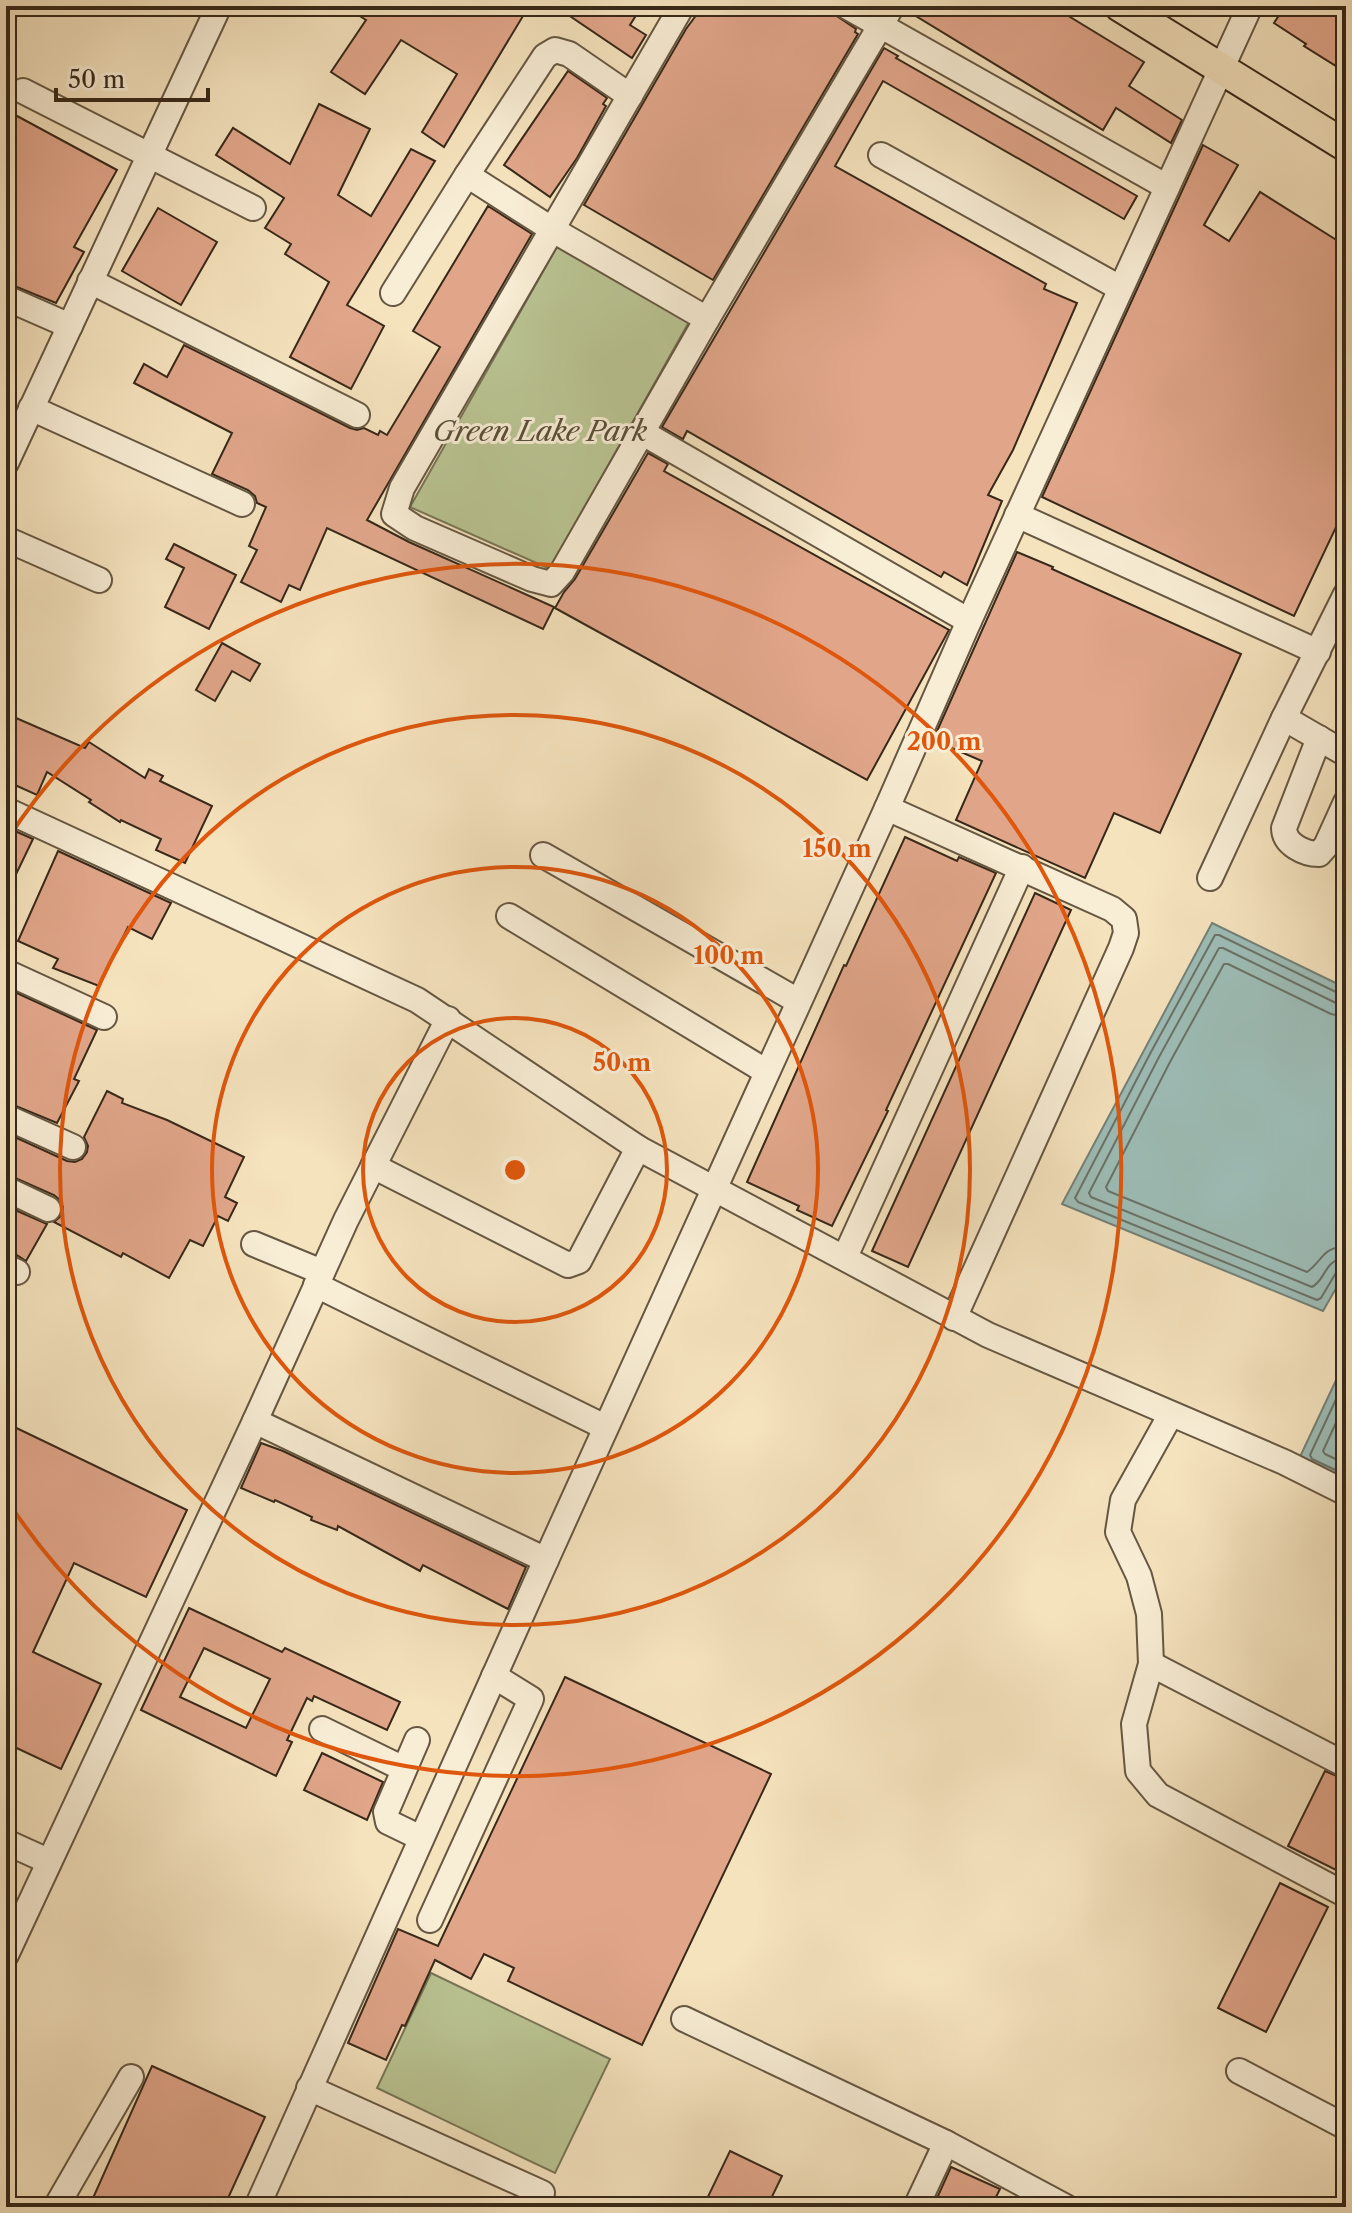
<svg xmlns="http://www.w3.org/2000/svg" width="1352" height="2213" viewBox="0 0 1352 2213" font-family="'Libre Caslon Text',serif">
<rect width="100%" height="100%" fill="#f5e3be"/>
<filter id="stains"><feTurbulence type="fractalNoise" baseFrequency=".0025" numOctaves="4"/><feColorMatrix values="0 0 0 0 .2 0 0 0 0 .09 0 0 0 0 .02 0 0 0 .5 -.17"/></filter>
<radialGradient id="worn" r=".72"><stop offset=".6" stop-color="#630" stop-opacity="0"/><stop offset="1" stop-color="#630" stop-opacity=".3"/></radialGradient>
<g fill="#bac493" stroke="#787656" stroke-width="2">
<polygon points="558,245 689,322 550,569 410,507"/>
<polygon points="431,1973 610,2059 555,2173 377,2088"/>
</g>
<g fill="#9dbdb7" stroke="#748178" stroke-width="2">
<polygon points="1212,923 1346,988 1346,1271 1323,1311 1062,1204"/>
<polygon points="1346,1359 1346,1484 1298,1461"/>
</g>
<g fill="none" stroke-linecap="round" stroke-linejoin="round">
<g stroke="#6a7268" stroke-width="2">
<polyline points="1346,995 1340,994 1219,935 1215,935 1151,1052 1075,1198 1078,1202 1317,1300 1321,1298 1337,1271 1346,1268"/>
<path d="M1346,1005L1336,1003L1223,948H1219L1159,1057L1089,1193L1091,1197L1312,1287C1327,1279 1323,1260 1346,1258"/>
<path d="M1346,1017L1331,1014L1228,964H1224L1170,1062L1106,1187L1108,1191L1307,1272C1323,1261 1321,1248 1346,1246"/>
<polyline points="1346,1378 1310,1455 1312,1459 1346,1475"/>
<polyline points="1346,1401 1323,1451 1325,1454 1346,1464"/>
</g>
</g>
<g fill="#e1a68a" stroke="#372819" stroke-width="2" fill-rule="evenodd">
<polygon points="344,6 484,6 495,12 498,6 529,6 444,147 422,132 457,74 401,40 365,94 331,72 366,20"/>
<polygon points="555,6 642,6 630,25 646,35 632,58"/>
<polygon points="703,6 831,6 834,14 856,29 855,32 858,34 713,280 584,205 686,29"/>
<polygon points="907,6 1052,6 1144,62 1129,86 1182,120 1171,143 1116,108 1103,130 906,10"/>
<polygon points="1285,6 1346,6 1346,50 1336,66 1304,46 1306,44 1274,23"/>
<polygon points="884,48 898,56 896,58 1137,196 1124,219 883,81 835,166 1046,284 1044,289 1077,303 1013,450 988,495 1002,501 967,585 944,572 941,577 687,431 683,439 662,427"/>
<polygon points="568,71 607,98 603,104 606,106 577,158 550,197 504,165"/>
<polygon points="319,104 370,129 338,195 371,216 411,149 435,161 347,305 384,326 351,389 290,357 329,282 285,254 291,244 265,228 284,198 216,155 233,128 290,164"/>
<polygon points="6,110 117,170 74,247 84,252 56,303 7,283 12,275 6,272"/>
<polygon points="1203,145 1238,165 1204,225 1229,241 1260,192 1346,246 1346,506 1294,616 1042,497"/>
<polygon points="488,206 532,234 367,520 409,542 554,607 543,629 327,528 300,590 289,585 281,602 241,582 257,550 249,546 266,507 257,503 255,496 248,490 212,474 232,433 134,383 144,364 167,377 184,345 350,428 357,430 364,428 378,435 380,431 387,435 440,347 413,331"/>
<polygon points="158,208 217,242 181,305 122,271"/>
<polygon points="648,453 668,464 664,471 949,630 867,780 555,608 564,592 575,579"/>
<polygon points="174,544 236,575 209,629 165,607 184,568 166,559"/>
<polygon points="1017,552 1053,567 1052,569 1241,654 1160,833 1114,813 1085,878 956,820 982,761 933,740"/>
<polygon points="222,643 260,664 250,681 232,671 215,701 196,690"/>
<polygon points="16,718 85,748 89,742 145,778 149,769 163,776 160,781 212,806 185,863 156,850 161,839 121,820 120,822 89,802 91,800 47,772 37,795 6,781 6,741"/>
<polygon points="6,827 33,839 6,895"/>
<polygon points="905,837 957,861 959,857 996,873 886,1110 888,1111 832,1226 797,1210 799,1206 747,1182 844,965 846,966"/>
<polygon points="58,851 171,903 152,939 128,927 99,986 53,968 58,959 18,941"/>
<polygon points="1035,893 1071,910 908,1267 872,1251"/>
<polygon points="6,988 97,1030 74,1079 79,1081 57,1123 6,1102"/>
<polygon points="107,1091 123,1099 122,1103 167,1120 244,1157 225,1197 237,1203 228,1221 218,1216 203,1246 190,1240 169,1278 123,1253 121,1257 54,1222 62,1215 63,1207 60,1200 54,1195 6,1174 6,1133 67,1161 75,1162 82,1159 87,1152 88,1146 84,1137"/>
<polygon points="6,1206 47,1224 26,1261 6,1248"/>
<polygon points="6,1423 187,1510 146,1597 74,1563 33,1652 101,1684 61,1769 6,1743"/>
<polygon points="261,1443 283,1451 526,1567 508,1609 423,1565 420,1571 338,1526 337,1530 311,1520 312,1517 275,1500 274,1502 241,1488"/>
<path d="M189,1608L282,1652L285,1648L400,1702L387,1730L314,1696L312,1701L307,1698L287,1740L292,1742L276,1776L141,1710ZM204,1648L270,1679L246,1728L180,1697Z"/>
<polygon points="565,1677 771,1774 642,2045 508,1981 514,1968 484,1954 471,1979 435,1960 405,2026 402,2025 386,2060 348,2043 398,1929 438,1946"/>
<polygon points="322,1753 383,1782 367,1820 304,1790"/>
<polygon points="1325,1771 1346,1780 1346,1875 1288,1846"/>
<polygon points="1280,1883 1328,1907 1266,2032 1218,2008"/>
<polygon points="152,2066 265,2117 224,2207 89,2207"/>
<polygon points="730,2151 782,2176 767,2207 703,2207"/>
<polygon points="951,2167 1000,2189 991,2207 933,2207"/>
</g>
<g fill="none" stroke-linecap="round" stroke-linejoin="round">
<g stroke="#665742" stroke-width="28">
<g id="minor">
<polyline points="682,6 402,488 394,514 415,528 532,579 551,584 562,572 707,319 892,6"/>
<polyline points="846,6 1167,187"/>
<polyline points="23,91 253,208"/>
<polyline points="881,155 1120,288"/>
<polyline points="467,175 545,56 555,50 569,54 630,96"/>
<polyline points="90,281 357,415"/>
<polyline points="393,293 467,175 553,230 707,319"/>
<polyline points="6,298 70,326"/>
<polyline points="31,408 242,504"/>
<polyline points="643,433 969,621"/>
<polyline points="6,463 219,6"/>
<polyline points="1017,515 1318,652"/>
<polyline points="6,539 99,580"/>
<polyline points="1284,718 1346,754"/>
<path d="M1319,738L1284,828C1284,844 1304,854 1319,854L1326,846L1346,802"/>
<polyline points="887,808 1112,909 1124,919 1126,933 1121,948 954,1318"/>
<polyline points="6,810 417,1000 638,1148 988,1335 1284,1462 1346,1493"/>
<polyline points="543,855 798,1001"/>
<polyline points="1210,878 1284,718 1346,594"/>
<polyline points="509,916 767,1072"/>
<polyline points="6,972 104,1017"/>
<polyline points="6,1117 73,1147"/>
<polyline points="373,1166 568,1265 579,1261 638,1148"/>
<polyline points="6,1189 48,1209"/>
<polyline points="254,1244 322,1272"/>
<polyline points="845,1257 1022,867"/>
<polyline points="6,1267 17,1272"/>
<polyline points="316,1285 605,1427"/>
<polyline points="1171,1414 1123,1500 1118,1532 1139,1576 1149,1614 1151,1664 1134,1724 1138,1771 1158,1795 1346,1895"/>
<polyline points="255,1421 546,1560"/>
<polyline points="1151,1664 1346,1765"/>
<polyline points="322,1729 404,1769"/>
<polyline points="417,1740 386,1812 388,1822 421,1838"/>
<polyline points="6,1842 48,1861"/>
<polyline points="430,1920 531,1699 494,1676"/>
<polyline points="6,1955 255,1421 346,1220 448,1019"/>
<polyline points="684,2019 946,2143 1066,2207"/>
<polyline points="1239,2071 1346,2127"/>
<polyline points="309,2088 542,2193"/>
<polyline points="56,2207 131,2077"/>
<polyline points="257,2207 546,1560 887,808 969,621 1250,6"/>
<polyline points="916,2207 946,2143"/>
</g>
</g>
<g stroke="#372819" stroke-width="34">
<polyline id="major" points="1120,6 1346,146"/>
</g>
<use href="#minor" stroke="#f8edd5" stroke-width="24"/>
<use href="#major" stroke="#f5e3be" stroke-width="30"/>
</g>
<g fill="none" stroke="#df570d" stroke-width="4">
<circle cx="515" cy="1170" r="152"/>
<circle cx="515" cy="1170" r="303"/>
<circle cx="515" cy="1170" r="455"/>
<path d="M7 840A606 606 0 1 1 7 1500"/>
</g>
<g text-anchor="middle" stroke-width="6" stroke-linejoin="round" paint-order="stroke">
<g font-size="28" font-style="italic" fill="#584f38" stroke="#f8edd5">
<text x="540" y="441">Green Lake Park</text>
</g>
</g>
<circle cx="515" cy="1170" r="12" fill="#df570d" stroke="#f8edd5" stroke-width="4"/>
<g font-size="24" text-anchor="middle" font-weight="bold" fill="#df570d" stroke="#f8edd5" stroke-width="6" stroke-linejoin="round" paint-order="stroke">
<text x="944" y="750">200 m</text>
<text x="837" y="857">150 m</text>
<text x="729" y="964">100 m</text>
<text x="622" y="1071">50 m</text>
</g>
<rect width="1352" height="2213" fill="none" stroke="#f5e3be" stroke-width="32"/>
<rect x="8" y="8" width="1336" height="2197" fill="none" stroke="#372819" stroke-width="4"/>
<rect x="16" y="16" width="1320" height="2181" fill="none" stroke="#372819" stroke-width="2"/>
<path d="M56 88v12h152v-12" fill="none" stroke="#372819" stroke-width="4"/>
<text x="68" y="88" font-size="24" fill="#372819" stroke="#f8edd5" stroke-width="6" paint-order="stroke">50 m</text>
<rect width="100%" height="100%" filter="url(#stains)"/>
<rect width="100%" height="100%" fill="url(#worn)"/>
</svg>
